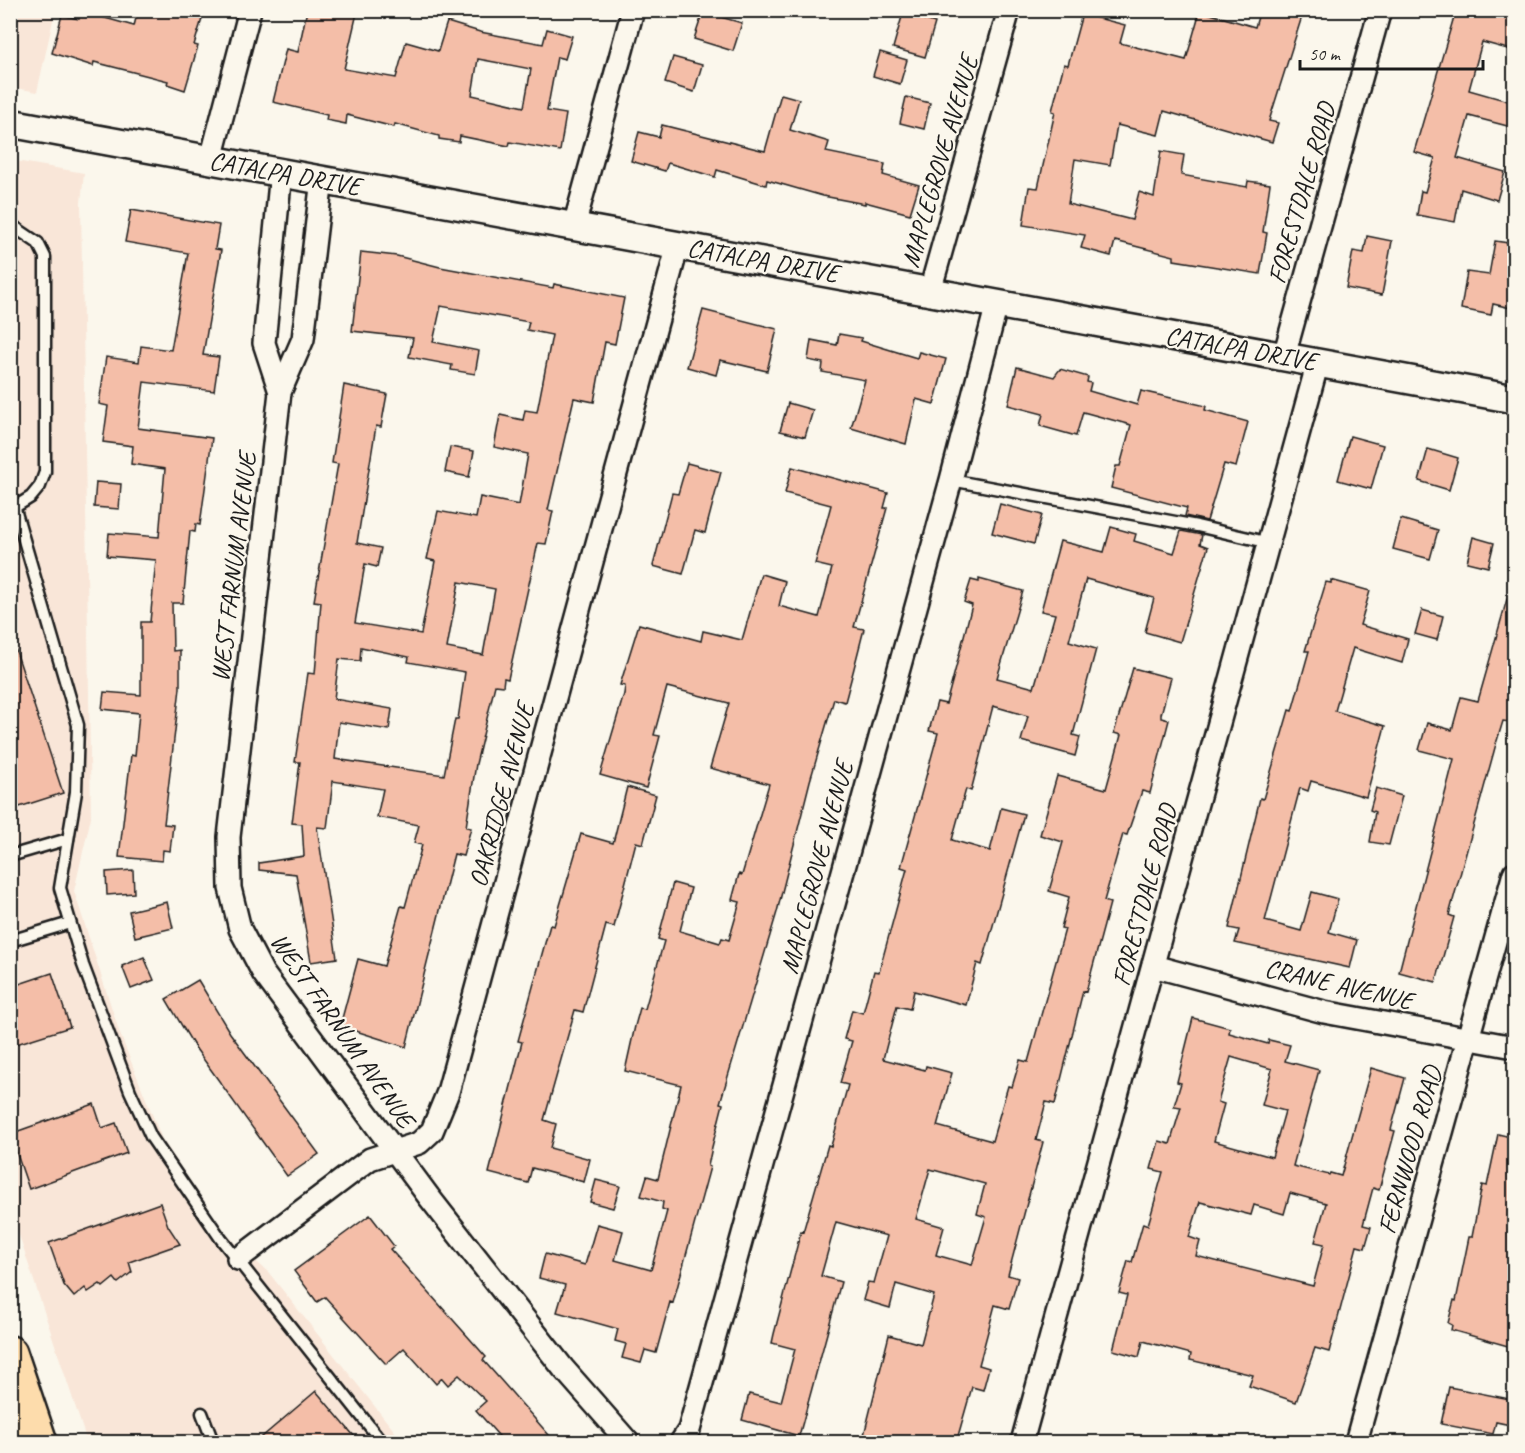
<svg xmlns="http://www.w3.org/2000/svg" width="1525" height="1453" viewBox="0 0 1525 1453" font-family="Caveat,sans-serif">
<rect width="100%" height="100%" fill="#fbf7ec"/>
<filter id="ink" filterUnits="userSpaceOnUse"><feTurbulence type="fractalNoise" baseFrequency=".0167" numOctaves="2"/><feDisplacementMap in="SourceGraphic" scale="12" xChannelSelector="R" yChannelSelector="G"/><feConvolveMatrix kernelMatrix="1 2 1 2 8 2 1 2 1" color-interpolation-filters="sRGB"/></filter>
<g filter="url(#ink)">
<g fill="#f9e6d8">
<polygon points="10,11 55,11 37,92 11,87"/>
<polygon points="10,160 84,173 81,203 91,817 74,891 120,1034 162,1139 226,1234 269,1273 403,1442 87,1442 11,1211"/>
</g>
<g fill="#f4bea8" stroke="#1c1c1c" stroke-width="1.5" fill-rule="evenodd">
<polygon points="138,10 172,10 202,19 194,45 198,46 185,90 167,84 168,81 94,62 93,66 52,53 62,15 79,19 80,11 134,26"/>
<path d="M307,10L357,13L344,69L396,78L406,42L438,51L447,22L480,32L543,44L547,29L572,36L565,59L557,57L547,111L566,114L560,151L510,142L509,146L460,136L459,142L439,139V136L395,124L394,127L347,115L346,124L326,120L327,115L273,102L286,49L298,52ZM478,59L531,69L524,107L472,95Z"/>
<polygon points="1260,10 1304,10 1269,121 1278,123 1272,142 1164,111 1158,135 1117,125 1110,165 1075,159 1068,204 1132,220 1139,192 1154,197 1161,151 1184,155 1181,175 1247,187 1248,181 1270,184 1263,232 1267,233 1260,274 1174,260 1174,256 1115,241 1111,256 1081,248 1085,235 1023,225 1029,187 1038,188 1055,112 1052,111 1064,64 1068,65 1082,14 1125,25 1120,43 1186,60 1200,11 1255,27"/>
<polygon points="1456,10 1484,10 1515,19 1515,51 1482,42 1469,90 1515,103 1515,128 1469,116 1457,158 1505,172 1497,200 1461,189 1455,222 1417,215 1421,191 1425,192 1435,158 1414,152"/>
<polygon points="703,12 742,23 733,51 694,39"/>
<polygon points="903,13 935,23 925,57 893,48"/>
<polygon points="880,52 907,60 900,84 873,76"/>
<polygon points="673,57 702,65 694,92 665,83"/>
<polygon points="781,94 799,99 790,130 829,142 826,152 885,164 883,175 919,185 910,214 865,202 865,204 823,196 767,180 766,185 717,170 715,177 668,163 665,171 631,161 639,132 659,137 662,125 765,151"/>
<polygon points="906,97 930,103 924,129 900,123"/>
<polygon points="131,210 219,225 215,249 221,250 203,355 219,357 214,391 144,382 138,428 212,438 200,525 196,524 195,532 190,531 183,603 172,603 173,651 180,650 180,688 164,824 173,825 170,851 163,850 162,861 119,857 131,755 135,756 139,713 102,709 104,692 141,695 141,622 150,622 156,560 107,556 109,533 159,537 165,469 131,464 133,446 103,442 108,406 99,404 106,357 139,362 141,346 171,350 188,253 125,242"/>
<polygon points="1367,236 1392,241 1382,295 1346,288 1353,251 1364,253"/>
<polygon points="1495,241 1515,244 1515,309 1493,304 1491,315 1461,309 1467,272 1489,275"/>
<path d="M361,252L397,256L440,267L553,288L554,284L624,298L615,344L605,342L594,402L574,398L548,510L553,511L546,544L538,543L508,679L504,678L503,686L495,685L476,764L466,827L471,828L463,856L454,854L406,1047L340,1026L358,959L384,966L401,906L405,907L422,845L414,843L419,825L377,817L383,789L333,781L327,828L317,827L337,958L311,962L296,874L259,870V863L304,856L302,824L292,823L300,762H295L308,673L315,674L321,602L314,601L338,464L332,463L344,385L387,394L381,427L376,426L357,543L381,548L377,567L365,564L355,623L421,634L435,561L427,559L438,511L476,518L480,497L519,505L528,454L494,447L500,415L523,420L525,410L537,412L552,335L527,330L529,322L441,306L433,342L479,351L475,374L451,370L452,365L409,357L413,338L352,331ZM459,582L495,589L483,655L447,648ZM361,647L409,657L408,662L465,672L458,719H455L444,775L335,759L339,722L389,730L392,709L334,699L339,659L360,661Z"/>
<polygon points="703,310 777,329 767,371 720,360 716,375 687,367"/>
<polygon points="839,334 862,338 861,341 917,358 919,352 946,359 934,404 916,399 906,444 851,428 865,380 822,372 823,363 808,360 811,340 837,345"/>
<polygon points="1017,367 1054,377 1060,369 1088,377 1087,382 1091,383 1089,391 1137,405 1141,391 1206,406 1205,410 1248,422 1236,467 1224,464 1207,521 1185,516 1187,508 1111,488 1116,466 1120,466 1131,425 1083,412 1076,436 1040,426 1043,414 1008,405"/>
<polygon points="788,403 813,410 805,437 780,431"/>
<polygon points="1350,436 1383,445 1371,489 1338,480"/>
<polygon points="450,447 474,451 469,477 445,472"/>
<polygon points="1428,449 1458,458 1449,490 1419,481"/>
<polygon points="687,463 721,472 705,533 695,530 683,574 653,566 672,493 678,494"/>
<polygon points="792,467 888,493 884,508 887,508 854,627 864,629 853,672 845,702 834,699 810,781 777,912 720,1103 723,1104 712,1147 708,1166 710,1167 673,1303 670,1302 656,1353 645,1350 641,1363 622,1358 626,1344 615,1341 618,1329 557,1312 565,1285 539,1278 545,1254 585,1265 597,1224 623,1231 615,1260 651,1270 667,1211 662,1209 663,1202 641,1196 647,1176 658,1179 681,1085 625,1071 635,1026 640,1008 645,1009 664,941 658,939 673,883 691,888 680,931 720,943 722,938 729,940 740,902 732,900 739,874 742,875 769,784 710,768 729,703 667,687 654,735 660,736 646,788 600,775 624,694 625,686 620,685 639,624 701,641 703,631 742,640 761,574 785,581 779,606 819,617 832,568 815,564 831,505 785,493"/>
<polygon points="96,482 121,484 119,509 94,507"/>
<polygon points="1000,504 1042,515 1034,544 992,533"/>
<polygon points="1401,519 1438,530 1430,559 1393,549"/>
<path d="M1111,527L1136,534L1134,541L1174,553L1181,531L1202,535L1200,544L1208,547L1180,642L1145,632L1154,598L1086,579L1069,641L1096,649L1073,735L1080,737L1075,756L1021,741L1028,716L993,706L971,791L966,789L952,840L990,851L1001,808L1024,814L982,965L977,963L966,1005L914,991L910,1009L897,1006L883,1059L925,1070L926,1066L952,1073L937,1126L992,1141L1008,1086L1012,1087L1020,1060L1028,1062L1065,929L1061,928L1069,897L1049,891L1063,842L1040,835L1057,776L1106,789L1121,735L1114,733L1133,668L1171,678L1161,714V718L1169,720L1150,793L1142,791L1127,835L1123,834L1104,901L1110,903L1086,992L1083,991L1055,1104L1046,1102L1036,1140L1043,1142L1008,1275L1018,1278L1009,1309L995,1305L979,1365L989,1368L983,1390L972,1387L956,1443H862L889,1335L921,1344L934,1295L896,1284L890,1308L863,1300L868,1282L874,1283L887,1236L836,1222L821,1276L841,1282L799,1436L742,1420L749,1394L781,1402L795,1349L772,1343L774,1334L801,1231L803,1232L828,1145L831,1146L848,1085L840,1083L852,1041L844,1039L852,1010L863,1013L874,971L879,972L907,869L901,867L938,733L929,731L937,702L946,704L956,667L972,605L964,602L971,580L979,582V579L1023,591L997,678L1034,688L1055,614L1041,611L1060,541L1104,552ZM930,1169L985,1184L977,1214L986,1217L972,1265L936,1255L944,1227L916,1219Z"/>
<polygon points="1473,537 1494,543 1488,567 1467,562"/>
<polygon points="1331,580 1370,591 1360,625 1408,639 1402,663 1353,648 1335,711 1385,726 1366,797 1311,781 1308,791 1300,788 1265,921 1301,931 1312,892 1338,899 1329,932 1357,940 1350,968 1235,943 1239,930 1229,928 1260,798 1263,799 1289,710 1292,711 1309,651 1305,651 1326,582 1331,583"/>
<polygon points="1509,592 1515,593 1515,705 1510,722 1503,721 1496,744 1449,915 1454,917 1436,982 1399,972 1454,759 1419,750 1427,723 1452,730 1461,697 1478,701"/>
<polygon points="1422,610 1443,616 1437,640 1415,634"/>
<polygon points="14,645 63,793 10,810 10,646"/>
<polygon points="627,787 656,795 643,844 636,842 614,927 606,925 583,1012 575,1010 544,1120 556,1124 550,1148 590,1159 584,1182 532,1168 528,1183 489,1173 522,1042 518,1041 550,925 554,926 581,834 613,843"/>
<polygon points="1376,788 1402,796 1389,845 1370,842 1375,812 1370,810"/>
<polygon points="133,870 134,893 107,895 106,872"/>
<polygon points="167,902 173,928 135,937 129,911"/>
<polygon points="144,957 154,980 131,989 122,966"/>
<polygon points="52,973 70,1027 10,1046 10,987"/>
<polygon points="198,980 230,1033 319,1154 287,1176 194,1046 166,999"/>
<path d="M1193,1018L1230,1028L1229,1033L1268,1044L1269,1040L1290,1045L1285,1061L1319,1070L1293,1166L1329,1175L1330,1173L1341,1176L1371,1068L1405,1078L1391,1130L1395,1131L1379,1190L1373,1188L1363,1225L1371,1227L1365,1248L1357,1246L1329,1352L1315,1348L1296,1402L1249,1386L1253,1375L1190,1360L1191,1354L1143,1341L1139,1357L1113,1350L1127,1295L1119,1293L1128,1261L1132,1262L1143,1223L1148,1225L1163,1172L1151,1169L1159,1141L1170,1144L1181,1107L1174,1106L1181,1083L1177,1082ZM1231,1057L1272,1069L1262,1105L1285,1111L1272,1157L1214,1141L1224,1104L1218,1102ZM1290,1193L1326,1203L1315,1242L1324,1244L1313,1286L1196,1256L1200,1241L1189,1237L1200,1202L1251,1215L1254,1205L1284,1214Z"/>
<polygon points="94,1104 102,1128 116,1123 127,1153 29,1189 10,1134"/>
<polygon points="1498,1134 1515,1138 1515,1348 1451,1330 1452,1325 1448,1323 1454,1300 1456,1301 1469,1237 1472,1237 1482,1185 1487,1186"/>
<polygon points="596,1180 620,1186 613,1208 590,1202"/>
<polygon points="160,1203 168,1226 180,1244 129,1262 132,1272 118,1283 114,1278 103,1287 100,1284 88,1292 85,1288 74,1297 64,1285 49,1243"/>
<polygon points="370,1215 394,1246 390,1249 486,1357 483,1360 556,1443 505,1443 476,1410 486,1401 459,1375 448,1385 442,1378 436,1384 404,1348 386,1364 325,1297 317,1302 294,1271"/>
<polygon points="1449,1387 1515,1400 1515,1426 1496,1422 1493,1434 1441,1424"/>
<polygon points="316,1391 360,1443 255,1443"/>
</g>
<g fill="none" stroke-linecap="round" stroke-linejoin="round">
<g stroke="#1c1c1c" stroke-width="15">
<g id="service">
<polyline points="10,224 38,243 45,257 45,472 40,486 31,497 10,510"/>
<polyline points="951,480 1197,526 1270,543"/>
<polyline points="10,492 78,725 76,792 60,888 83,965 130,1091 151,1137 221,1239 382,1442"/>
<polyline points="10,856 68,839"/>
<polyline points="10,941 70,923"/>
<polyline points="202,1413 213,1442"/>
</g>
</g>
<g stroke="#1c1c1c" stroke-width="26">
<g id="minor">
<polyline points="211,159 250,10"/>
<polyline points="322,179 303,339 280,392 229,837 230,888 240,929 263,973 429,1197 563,1368 628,1442"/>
<polyline points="574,226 633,10"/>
<polyline points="930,291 1009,10"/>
<polyline points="1284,356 1380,10"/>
<polyline points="280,392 264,343 281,172"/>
<polyline points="1153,966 1324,1012 1514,1047"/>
<polyline points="238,1259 370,1159 419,1143 432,1131 448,1092 678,245"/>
<polyline points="681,1442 689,1430 951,480 997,304"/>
<polyline points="1022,1442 1318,362"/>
<polyline points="1356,1442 1514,873"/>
</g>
</g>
<g stroke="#1c1c1c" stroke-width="32">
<polyline id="tertiary" points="10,123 1514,399"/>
</g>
<g stroke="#1c1c1c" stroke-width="38">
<g id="primary">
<polyline points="10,1353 40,1442"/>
<polyline points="10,1435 13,1442"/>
</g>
</g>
<use href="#service" stroke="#fbf7ec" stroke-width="10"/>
<use href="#minor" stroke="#fbf7ec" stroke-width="21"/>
<use href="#tertiary" stroke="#fbf7ec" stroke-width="27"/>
<use href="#primary" stroke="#fddcac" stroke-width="33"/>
</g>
</g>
<g text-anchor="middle" stroke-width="4.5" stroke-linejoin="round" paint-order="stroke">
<g font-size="26" fill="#1c1c1c" stroke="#fbf7ec">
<text transform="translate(939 161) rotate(-74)" y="9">MAPLEGROVE AVENUE</text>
<text transform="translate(285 173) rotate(10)" y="9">CATALPA DRIVE</text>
<text transform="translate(1301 193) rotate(-74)" y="9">FORESTDALE ROAD</text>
<text transform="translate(763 260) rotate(10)" y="9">CATALPA DRIVE</text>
<text transform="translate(1241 348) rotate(10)" y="9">CATALPA DRIVE</text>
<text transform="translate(233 567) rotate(-83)" y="9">WEST FARNUM AVENUE</text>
<text transform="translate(501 795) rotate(-75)" y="9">OAKRIDGE AVENUE</text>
<text transform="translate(816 867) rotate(-75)" y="9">MAPLEGROVE AVENUE</text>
<text transform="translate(1144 895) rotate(-75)" y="9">FORESTDALE ROAD</text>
<text transform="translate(1339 984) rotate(13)" y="9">CRANE AVENUE</text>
<text transform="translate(343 1030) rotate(55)" y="9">WEST FARNUM AVENUE</text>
<text transform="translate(1409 1150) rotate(-74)" y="9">FERNWOOD ROAD</text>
</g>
</g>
<rect width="1525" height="1453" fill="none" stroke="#fbf7ec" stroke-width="36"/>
<rect x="18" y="18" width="1489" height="1417" fill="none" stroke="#1c1c1c" stroke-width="2" filter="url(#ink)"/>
<path d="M1300 60v9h183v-9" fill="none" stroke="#1c1c1c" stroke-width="3"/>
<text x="1309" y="60" font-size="18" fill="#1c1c1c" stroke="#fbf7ec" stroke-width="4.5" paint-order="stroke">50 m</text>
</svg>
